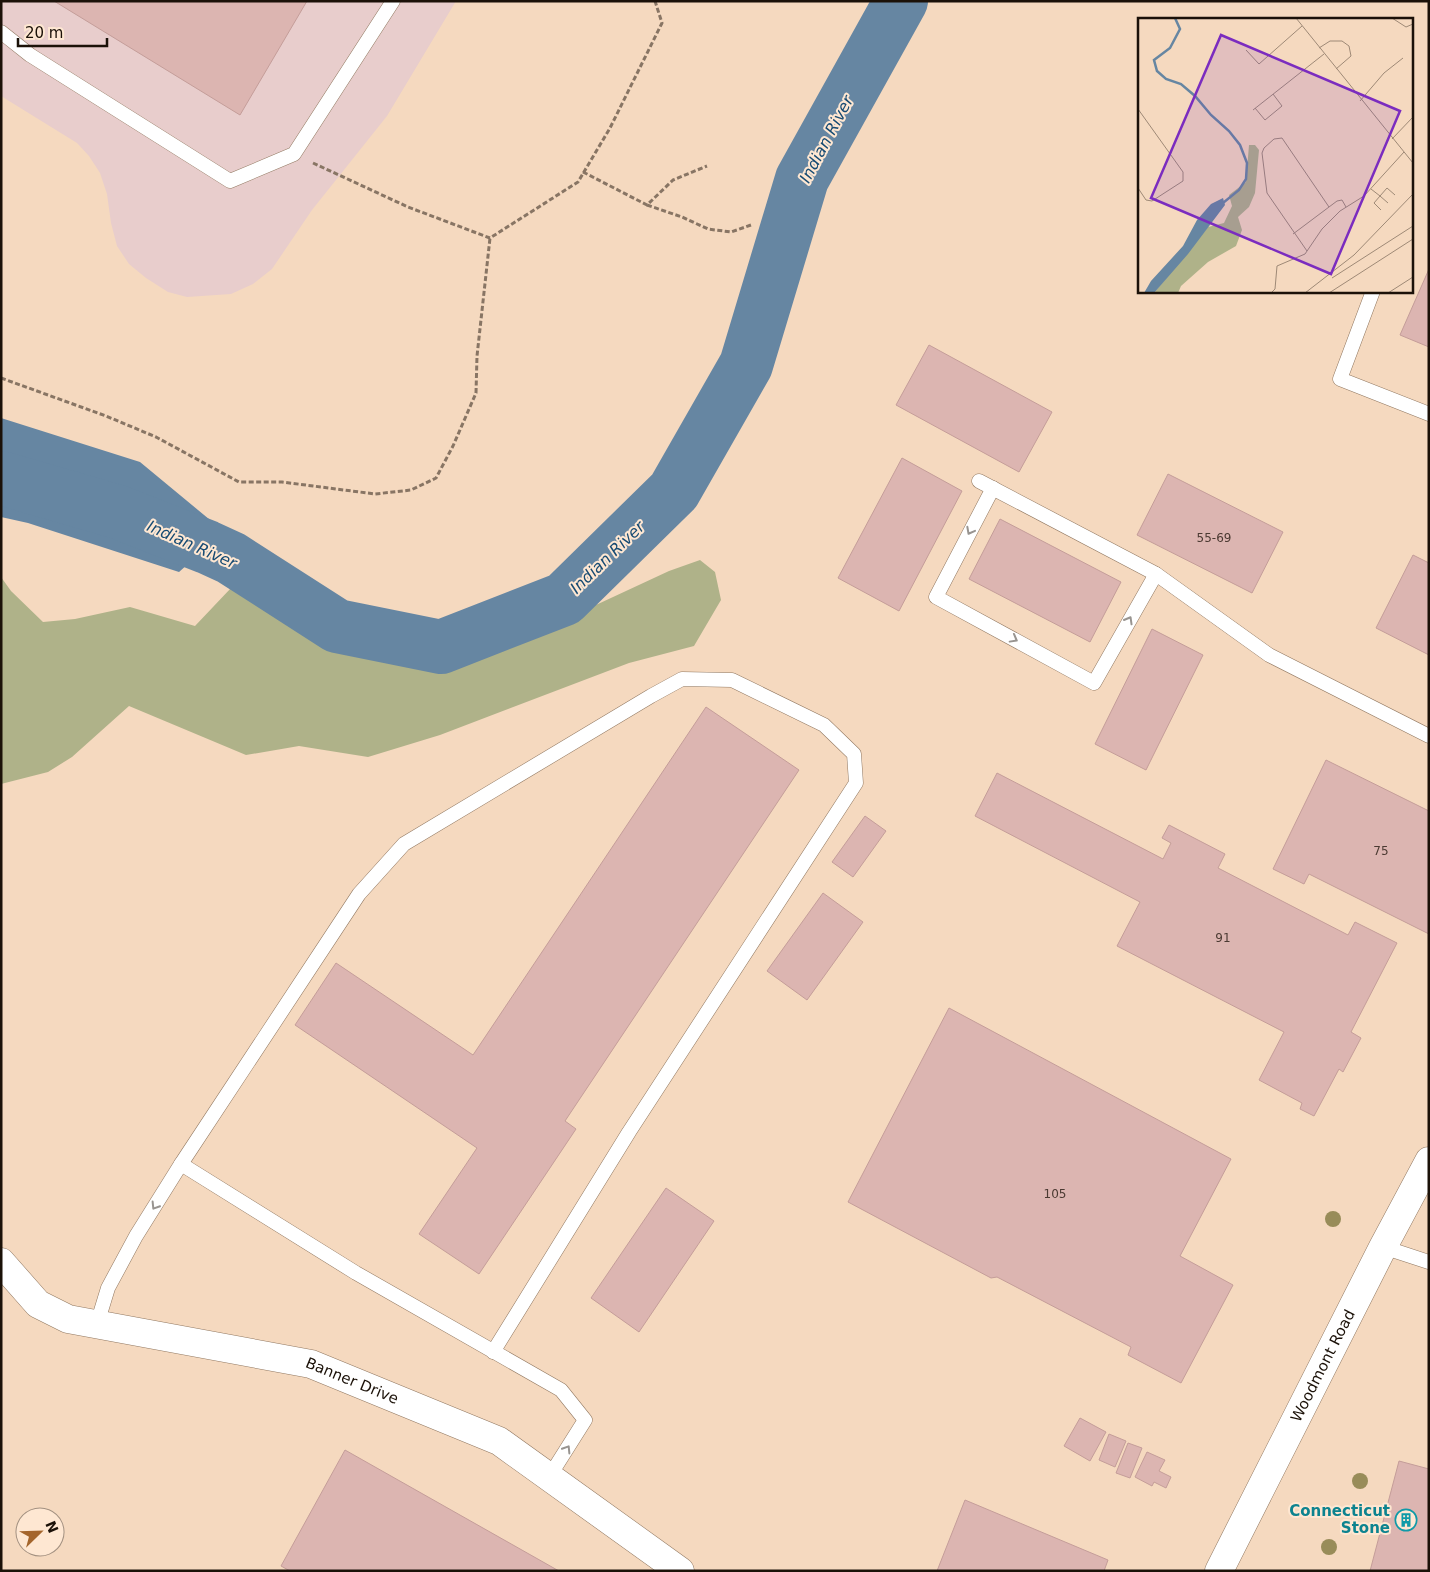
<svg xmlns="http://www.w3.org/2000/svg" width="1430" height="1572" viewBox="0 0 1430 1572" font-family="'DejaVu Sans',sans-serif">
<rect width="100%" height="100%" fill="#f5d9bf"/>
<polygon fill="#e8cdcc" points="1,1 456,1 387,116 312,210 272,269 253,284 231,294 187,297 168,292 146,278 129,264 117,246 111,223 107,194 100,173 89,156 77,143 1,96"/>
<polygon fill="#afb289" points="700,560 715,572 721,600 694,646 629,663 440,735 368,757 299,746 246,755 129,706 72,757 48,772 1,784 1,577 11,591 43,622 75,619 130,607 195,626 231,588 268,568 333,598 356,618 419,655 463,649 598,604 669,571"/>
<polygon fill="#6686a2" points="1,418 140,462 227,534 207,547 179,572 28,523 1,517"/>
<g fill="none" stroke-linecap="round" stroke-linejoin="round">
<polyline stroke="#6686a2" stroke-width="54" points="1,478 118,512 207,547 231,558 337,626 441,647 564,599 674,491 746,365 802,179 901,1"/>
</g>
<g fill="#dcb5b1" stroke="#c49d99">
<polygon points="54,1 307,1 240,115"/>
<polygon points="1429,269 1429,347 1400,335"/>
<polygon points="929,345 1052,412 1019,472 896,405"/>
<polygon points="902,458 962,491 899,611 838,578"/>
<polygon points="1168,474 1283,532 1252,593 1137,535"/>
<polygon points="1000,519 1121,582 1090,642 969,579"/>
<polygon points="1413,555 1429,563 1429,655 1376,628"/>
<polygon points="1152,629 1203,655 1146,770 1095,744"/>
<polygon points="706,707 799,770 565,1121 576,1129 479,1274 419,1234 477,1148 295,1025 336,963 473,1055"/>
<polygon points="1326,760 1429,811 1429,934 1309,874 1304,884 1273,869"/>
<polygon points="997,773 1163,859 1171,843 1162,838 1169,825 1225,854 1218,868 1348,935 1355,922 1397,943 1351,1032 1361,1038 1343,1072 1339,1069 1314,1116 1300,1109 1302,1103 1259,1080 1284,1032 1117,946 1140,902 975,816"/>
<polygon points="865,816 886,831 853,877 832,862"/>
<polygon points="823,893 863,922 807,1000 767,971"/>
<polygon points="949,1008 1231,1159 1180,1256 1233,1285 1181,1383 1128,1355 1131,1347 997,1277 991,1278 848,1202"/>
<polygon points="666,1188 714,1221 639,1332 591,1298"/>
<polygon points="1080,1418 1106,1432 1090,1461 1064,1446"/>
<polygon points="1109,1434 1126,1441 1115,1467 1099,1460"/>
<polygon points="1128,1443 1142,1448 1130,1478 1116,1473"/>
<polygon points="345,1450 559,1571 290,1571 281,1566"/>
<polygon points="1147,1452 1165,1460 1159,1471 1171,1477 1166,1488 1154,1482 1152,1486 1135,1477"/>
<polygon points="1399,1461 1429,1469 1429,1571 1370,1571"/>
<polygon points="965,1500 1108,1560 1104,1571 937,1571"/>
</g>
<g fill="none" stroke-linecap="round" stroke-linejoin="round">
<g stroke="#917861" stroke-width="15">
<g id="lane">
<polyline points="1,32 30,55 230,181 294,154 393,1"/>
<polyline points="1373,291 1340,379 1429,414"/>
<polyline points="979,481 1156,574 1269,655 1429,736"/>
<polyline points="993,488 936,597 1094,683 1156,574"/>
<polyline points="181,1164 356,1273 561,1390 585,1420 549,1477"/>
<polyline points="1383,1247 1429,1262"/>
<polyline points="97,1324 108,1288 136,1236 181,1164 359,894 404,844 651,696 682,679 732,680 824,725 854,754 856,783 629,1132 493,1352"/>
</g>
</g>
<g stroke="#917861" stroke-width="29">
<g id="street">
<path id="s1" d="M1,1262L38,1304L68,1319L311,1364L499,1441L680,1571"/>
</g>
</g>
<g stroke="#917861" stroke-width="29">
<g id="secondary">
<path id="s2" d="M1219,1571L1383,1247L1429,1161"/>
</g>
</g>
<g stroke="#887564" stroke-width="3" stroke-dasharray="5 2.5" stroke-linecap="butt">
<polyline points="313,163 408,207 490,238 578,182 610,128 662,23 655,1"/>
<polyline points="583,172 647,205 673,180 707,166"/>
<polyline points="647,205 682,217 708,229 731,232 751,225"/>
<polyline points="1,378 106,416 156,437 239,482 282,482 375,494 411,490 436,478 453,446 476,393 477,356 490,238"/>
</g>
<use href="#lane" stroke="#fff" stroke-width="14"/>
<use href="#street" stroke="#fff" stroke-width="28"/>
<use href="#secondary" stroke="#fff" stroke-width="28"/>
</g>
<g fill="#988c59">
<circle cx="1333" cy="1219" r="8"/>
<circle cx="1360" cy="1481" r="8"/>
<circle cx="1329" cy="1547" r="8"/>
</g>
<defs><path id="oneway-chevron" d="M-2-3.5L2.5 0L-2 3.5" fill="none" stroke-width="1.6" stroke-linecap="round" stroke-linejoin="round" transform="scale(1.25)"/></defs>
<g stroke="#989490">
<use href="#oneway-chevron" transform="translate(970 531) rotate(118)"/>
<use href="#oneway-chevron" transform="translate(1129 620) rotate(-60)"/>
<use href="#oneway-chevron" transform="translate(1014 639) rotate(29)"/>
<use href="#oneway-chevron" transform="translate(155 1206) rotate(122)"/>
<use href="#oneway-chevron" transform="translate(567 1449) rotate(-58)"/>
</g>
<defs>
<g id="building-ring" transform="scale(1.125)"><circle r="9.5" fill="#fee7d2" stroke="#0f9aa8" stroke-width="1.5"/><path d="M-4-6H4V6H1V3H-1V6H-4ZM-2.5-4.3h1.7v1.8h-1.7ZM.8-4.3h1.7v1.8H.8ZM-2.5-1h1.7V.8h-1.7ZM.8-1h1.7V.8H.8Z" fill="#0f9aa8"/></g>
</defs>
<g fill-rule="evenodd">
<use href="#building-ring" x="1406" y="1520"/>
</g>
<g text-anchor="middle" stroke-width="4" stroke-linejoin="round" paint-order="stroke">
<g font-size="12" fill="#4b3a32">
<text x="1214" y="542">55-69</text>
<text x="1381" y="855">75</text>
<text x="1223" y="942">91</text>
<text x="1055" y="1198">105</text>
</g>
<g font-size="15" fill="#1b1108" stroke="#fee7d2">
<text dy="5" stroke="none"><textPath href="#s2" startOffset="230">Woodmont Road</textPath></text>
<text dy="5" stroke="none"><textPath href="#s1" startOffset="381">Banner Drive</textPath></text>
</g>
<g font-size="15" font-weight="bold" fill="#0d838f" stroke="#fee7d2" text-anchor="end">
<text x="1390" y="1516">Connecticut<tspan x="1390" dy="17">Stone</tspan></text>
</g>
<g font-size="16" font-style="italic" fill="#174b73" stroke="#fee7d2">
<text transform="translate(826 139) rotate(-62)" y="6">Indian River</text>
<text transform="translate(192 544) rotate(24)" y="6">Indian River</text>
<text transform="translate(607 557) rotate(-44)" y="6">Indian River</text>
</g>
</g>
<g transform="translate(1138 18)">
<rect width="275" height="275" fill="#f5d9bf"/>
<path d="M111,127H117L121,132L117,175L111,189L100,199L104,212L98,228L70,244L43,268L40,275H16L70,209L86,205L94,188L91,177L108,164Z" fill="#afb289"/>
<path d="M85,180L87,187L50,236L16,275H6L13,263L45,228L59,202L73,186Z" fill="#6686a2"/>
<path fill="none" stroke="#6686a2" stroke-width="2.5" d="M37,0L42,11L32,30L16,42L19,53L28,61L43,66L57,78L73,97L91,113L102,127L109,145L108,161L101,172L80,189"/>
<path fill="none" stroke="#9e8976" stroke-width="1" d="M158,0L275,145M254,0L268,9L275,6M181,30L192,23H204L211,28L213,38L198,51M108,32L121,46L164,8M222,83L246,55L265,40M117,90L127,102L144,88L135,76M0,91L45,154V163L14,183L8,182L0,170M115,92L186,36M254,121L275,99M233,171L242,178L249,170L257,177M243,192L236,185L242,178L250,185M155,216L199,183L204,182L208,189M169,233L129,175L124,135L126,130L136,121L144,120L191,189M194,260L275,208M133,275L137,271L139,248L167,236L184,211L202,193L226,178L266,134M167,275L216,237L275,176M191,275L275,221M250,275L275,259"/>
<path fill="#7b2cbf" fill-opacity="0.15" stroke="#7b2cbf" stroke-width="2.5" d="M83,17L262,93L193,256L13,180Z"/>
<rect width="275" height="275" fill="none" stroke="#1b1108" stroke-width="2.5"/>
</g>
<rect width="1430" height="1572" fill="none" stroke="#1b1108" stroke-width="5"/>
<g transform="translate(40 1532) rotate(67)"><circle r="24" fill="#fee7d2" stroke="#a39181"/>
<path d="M0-4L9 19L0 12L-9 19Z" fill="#a4652c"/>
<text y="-8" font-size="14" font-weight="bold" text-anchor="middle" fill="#1b1108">N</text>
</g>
<path d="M18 38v8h89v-8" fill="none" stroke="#1b1108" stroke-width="2.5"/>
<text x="25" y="38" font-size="15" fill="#1b1108" stroke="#fee7d2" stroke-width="4" paint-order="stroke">20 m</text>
</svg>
